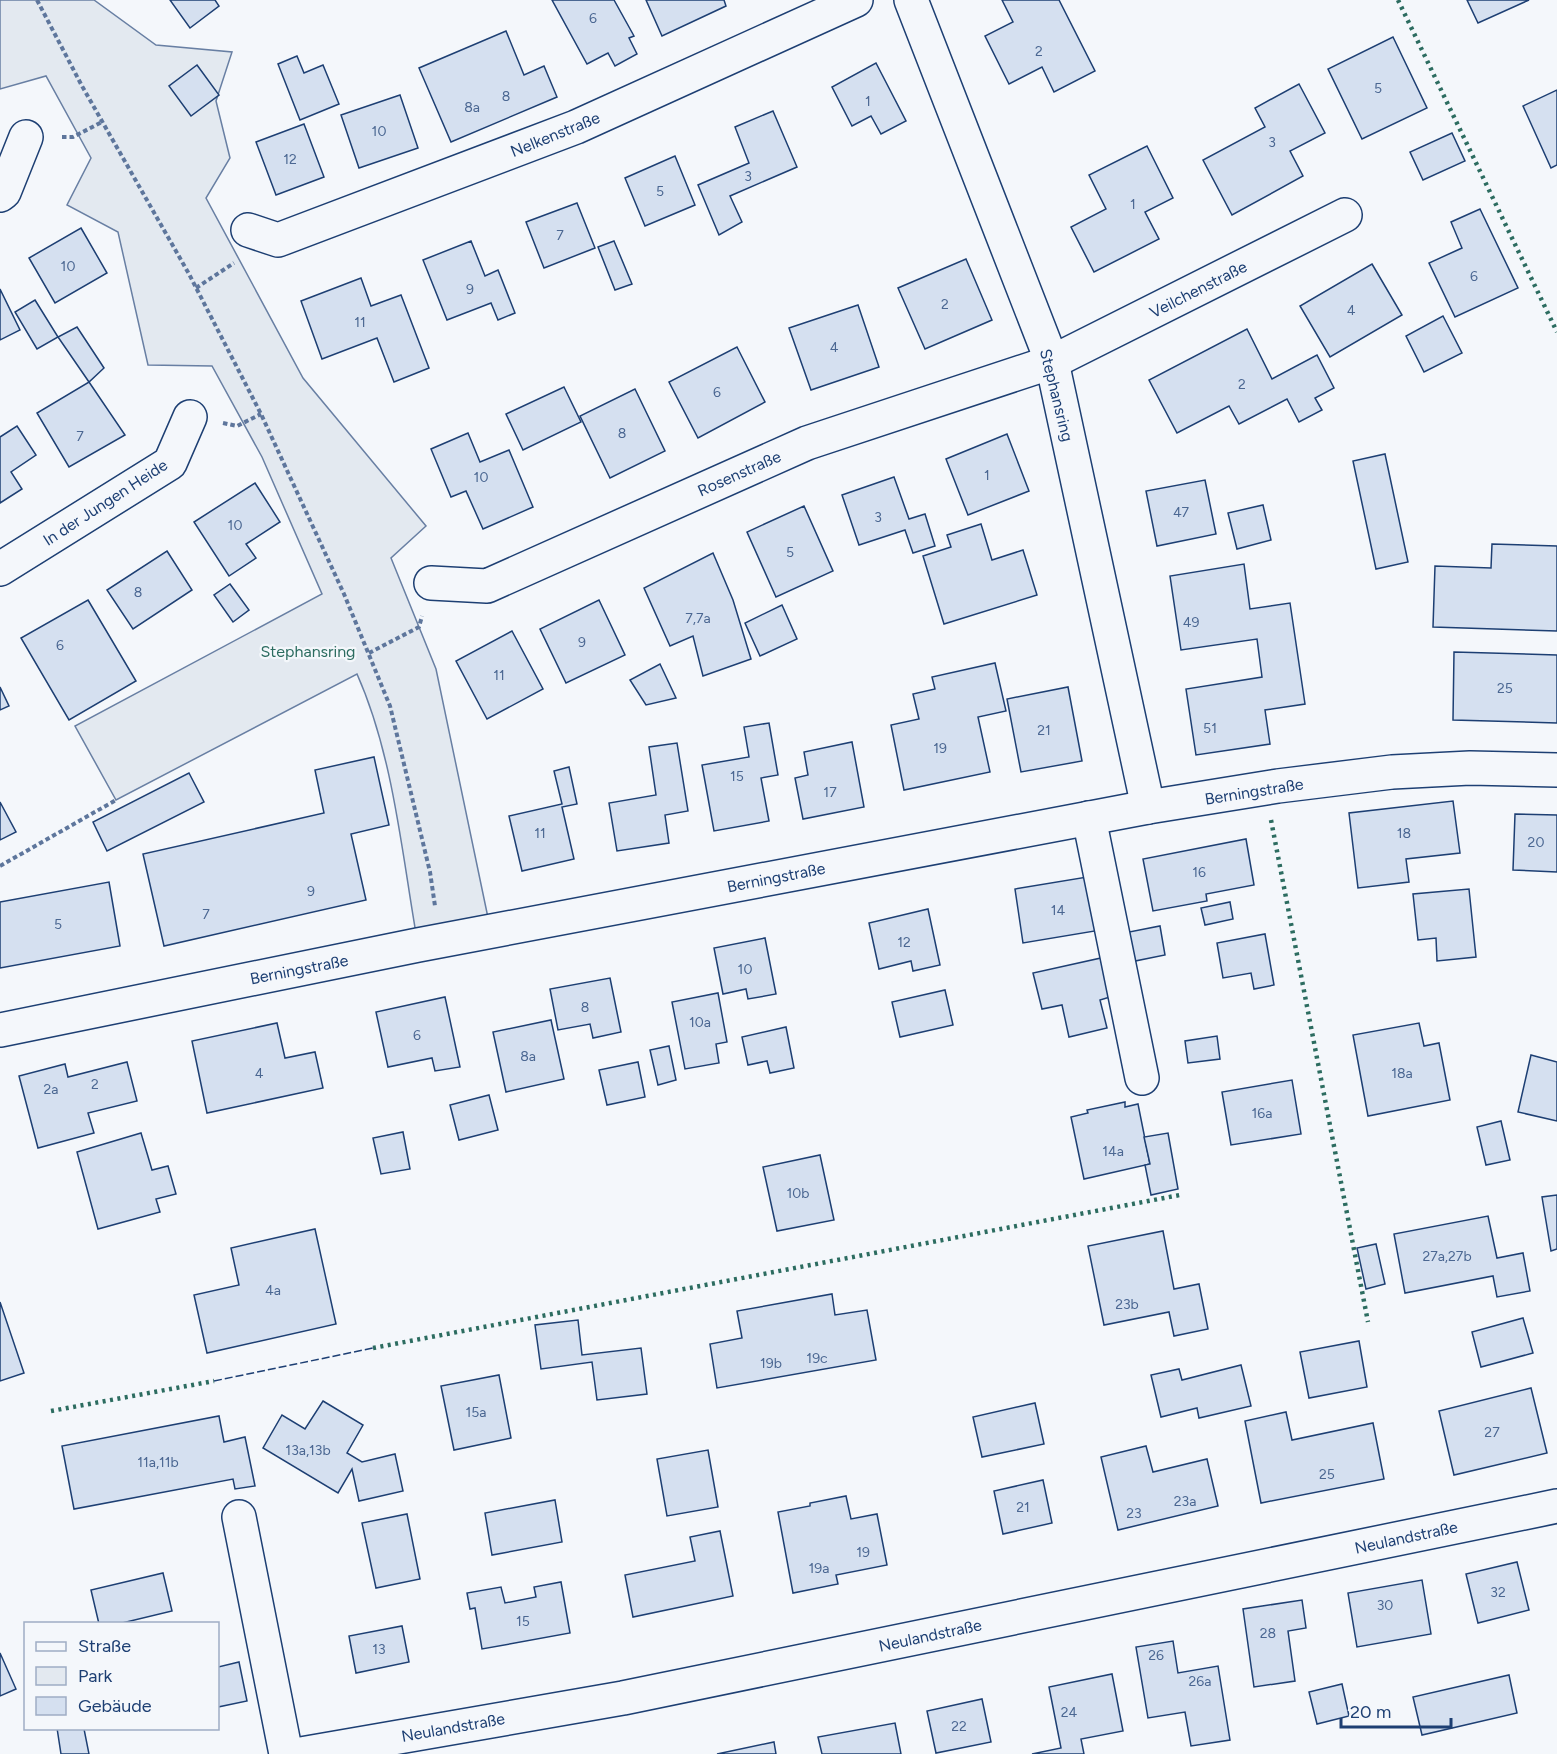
<svg xmlns="http://www.w3.org/2000/svg" width="1557" height="1754" viewBox="0 0 1557 1754" font-family="Figtree,sans-serif">
<rect width="100%" height="100%" fill="#f4f7fb"/>
<path fill="#e3e9f0" stroke="#687fa3" stroke-width="1.5" d="M0,0H94L156,45L232,52L216,101L230,158L206,198L303,378L426,526L391,558L436,669L491,932L418,945C402,856 394,757 357,674L116,800L75,726L322,594L262,457L212,366L148,365L118,232L67,205L91,158L46,76L0,89Z"/>
<g fill="#d5e0f0" stroke="#1d3f73" stroke-width="1.5">
<polygon points="170,0 215,0 219,6 190,28"/>
<polygon points="552,0 614,0 634,36 629,38 637,54 615,66 608,53 587,64"/>
<polygon points="646,0 724,0 726,6 662,36"/>
<polygon points="1002,0 1059,0 1095,71 1054,92 1042,67 1009,84 985,36 1013,22"/>
<polygon points="1467,0 1529,0 1478,23"/>
<polygon points="506,31 524,75 544,66 557,97 451,142 419,68"/>
<polygon points="1393,37 1427,108 1362,139 1328,69"/>
<polygon points="297,56 304,73 323,65 339,104 300,120 278,64"/>
<polygon points="876,63 906,121 881,134 871,116 852,126 832,87"/>
<polygon points="197,65 219,95 191,116 169,86"/>
<polygon points="1299,84 1325,133 1290,151 1303,176 1232,215 1203,160 1265,127 1255,108"/>
<polygon points="1557,90 1557,165 1551,168 1523,106"/>
<polygon points="400,95 418,148 359,168 341,115"/>
<polygon points="773,111 797,167 730,196 742,222 719,235 698,185 749,163 735,127"/>
<polygon points="304,124 324,177 276,195 256,142"/>
<polygon points="1452,133 1465,161 1423,180 1410,152"/>
<polygon points="1147,146 1173,198 1145,212 1159,239 1094,272 1071,227 1106,209 1089,175"/>
<polygon points="675,156 695,205 645,226 625,178"/>
<polygon points="577,203 595,248 544,268 526,222"/>
<polygon points="1480,209 1518,288 1455,317 1429,263 1462,248 1451,222"/>
<polygon points="81,228 107,273 55,303 29,258"/>
<polygon points="471,241 485,276 498,270 515,313 498,320 491,303 447,320 423,260"/>
<polygon points="614,241 632,284 615,290 598,247"/>
<polygon points="966,259 992,320 925,349 898,288"/>
<polygon points="1372,264 1402,315 1330,357 1300,306"/>
<polygon points="361,278 371,306 401,295 429,368 394,382 377,338 322,359 301,301"/>
<polygon points="0,289 20,330 0,340"/>
<polygon points="35,300 58,337 37,349 15,312"/>
<polygon points="858,305 879,367 811,390 789,328"/>
<polygon points="1443,316 1462,353 1424,372 1406,336"/>
<polygon points="77,327 104,368 89,382 58,337"/>
<polygon points="1247,329 1272,379 1317,355 1334,388 1315,398 1322,410 1299,422 1287,399 1239,424 1229,406 1177,433 1149,380"/>
<polygon points="737,347 765,402 698,438 669,382"/>
<polygon points="89,382 125,435 69,467 37,413"/>
<polygon points="564,387 581,422 523,450 506,414"/>
<polygon points="635,389 665,451 610,478 580,416"/>
<polygon points="17,426 36,455 11,472 22,489 0,503 0,437"/>
<polygon points="468,433 480,462 509,450 533,507 483,529 466,491 451,497 431,449"/>
<polygon points="1007,434 1029,491 968,515 946,459"/>
<polygon points="1385,454 1408,562 1376,569 1353,461"/>
<polygon points="894,477 909,519 925,514 935,546 913,553 905,530 859,545 842,495"/>
<polygon points="1205,480 1216,534 1157,546 1146,491"/>
<polygon points="255,483 280,522 246,544 256,558 229,576 194,522"/>
<polygon points="1263,505 1271,540 1237,549 1228,513"/>
<polygon points="804,506 833,571 776,597 747,532"/>
<polygon points="981,524 992,560 1023,550 1037,595 944,624 923,556 951,547 947,535"/>
<polygon points="1492,544 1557,546 1557,631 1433,627 1435,566 1491,568"/>
<polygon points="167,551 192,590 133,629 107,590"/>
<polygon points="713,553 733,600 751,659 703,676 693,636 670,646 644,588"/>
<polygon points="1244,564 1250,609 1290,603 1305,704 1265,710 1270,744 1196,755 1186,689 1262,677 1257,639 1181,650 1170,576"/>
<polygon points="230,584 249,610 233,622 214,595"/>
<polygon points="88,600 136,681 69,720 21,638"/>
<polygon points="599,600 625,655 566,683 540,629"/>
<polygon points="782,605 797,639 760,656 745,623"/>
<polygon points="512,631 543,689 487,719 456,661"/>
<polygon points="1454,652 1557,655 1557,723 1453,720"/>
<polygon points="995,663 1006,711 978,717 990,772 904,790 891,725 919,719 913,694 935,689 932,677"/>
<polygon points="660,664 676,698 646,705 630,680"/>
<polygon points="0,687 9,706 0,710"/>
<polygon points="1068,687 1082,761 1021,772 1007,699"/>
<polygon points="769,723 778,775 761,778 769,821 714,831 702,765 749,757 744,727"/>
<polygon points="852,742 864,807 803,819 795,778 808,775 804,752"/>
<polygon points="677,743 688,811 665,815 669,843 617,851 609,803 656,795 649,747"/>
<polygon points="374,757 389,825 351,834 366,900 164,946 143,854 324,813 315,770"/>
<polygon points="569,767 577,804 562,807 574,859 522,871 509,816 562,804 554,771"/>
<polygon points="189,773 204,802 107,851 93,822"/>
<polygon points="1453,801 1460,853 1406,859 1409,882 1358,888 1349,813"/>
<polygon points="0,802 16,832 0,840"/>
<polygon points="1515,814 1557,815 1557,872 1513,870"/>
<polygon points="1246,839 1254,885 1206,894 1207,901 1153,911 1143,859"/>
<polygon points="1093,876 1101,930 1023,943 1015,889"/>
<polygon points="109,882 120,946 0,968 0,902"/>
<polygon points="1469,889 1476,957 1437,961 1436,938 1418,940 1413,894"/>
<polygon points="1230,902 1233,919 1205,925 1201,908"/>
<polygon points="928,909 940,965 913,971 911,961 879,969 869,923"/>
<polygon points="1160,926 1165,955 1135,961 1129,932"/>
<polygon points="1265,934 1274,985 1254,989 1251,973 1223,978 1217,943"/>
<polygon points="765,938 776,994 748,999 746,989 723,994 714,948"/>
<polygon points="1101,958 1110,997 1100,1000 1107,1028 1069,1037 1062,1005 1042,1009 1033,973"/>
<polygon points="610,978 621,1032 593,1038 590,1024 558,1030 550,989"/>
<polygon points="945,990 953,1025 900,1037 892,1002"/>
<polygon points="718,993 727,1042 716,1044 719,1063 685,1069 672,1002"/>
<polygon points="445,997 460,1067 435,1071 432,1058 388,1067 376,1012"/>
<polygon points="551,1020 564,1079 506,1092 493,1032"/>
<polygon points="277,1023 285,1058 315,1052 323,1088 207,1113 192,1041"/>
<polygon points="1419,1023 1424,1046 1439,1043 1450,1100 1368,1116 1353,1035"/>
<polygon points="786,1027 794,1068 770,1073 767,1061 748,1065 742,1037"/>
<polygon points="1217,1036 1220,1059 1188,1063 1185,1041"/>
<polygon points="669,1046 676,1080 658,1085 650,1050"/>
<polygon points="1531,1055 1557,1062 1557,1121 1518,1112"/>
<polygon points="127,1062 137,1101 88,1113 94,1133 38,1148 19,1076 65,1064 68,1077"/>
<polygon points="638,1062 645,1097 607,1105 599,1070"/>
<polygon points="1292,1080 1301,1134 1231,1145 1222,1092"/>
<polygon points="489,1095 498,1130 459,1140 450,1105"/>
<polygon points="1125,1102 1125,1107 1138,1104 1150,1164 1084,1179 1071,1117 1088,1113 1087,1110"/>
<polygon points="1501,1121 1510,1160 1486,1165 1477,1127"/>
<polygon points="403,1132 410,1169 381,1174 373,1138"/>
<polygon points="141,1133 152,1170 168,1166 176,1194 156,1199 160,1212 98,1229 77,1152"/>
<polygon points="1168,1133 1178,1189 1151,1195 1145,1165 1150,1164 1144,1137"/>
<polygon points="820,1155 834,1220 777,1231 763,1167"/>
<polygon points="1557,1195 1557,1249 1551,1251 1542,1197"/>
<polygon points="1488,1216 1497,1258 1523,1253 1530,1291 1497,1297 1493,1276 1405,1293 1394,1234"/>
<polygon points="315,1229 336,1324 207,1353 194,1295 239,1285 231,1248"/>
<polygon points="1163,1231 1174,1289 1199,1284 1208,1329 1174,1336 1169,1312 1104,1325 1088,1246"/>
<polygon points="1376,1244 1385,1284 1366,1289 1357,1248"/>
<polygon points="832,1294 835,1315 867,1310 876,1360 717,1388 710,1344 742,1338 737,1311"/>
<polygon points="0,1302 24,1373 0,1381"/>
<polygon points="1523,1318 1533,1353 1481,1367 1472,1332"/>
<polygon points="578,1320 582,1355 641,1348 647,1394 597,1400 592,1362 541,1369 535,1325"/>
<polygon points="1359,1341 1367,1387 1309,1398 1300,1352"/>
<polygon points="1241,1365 1251,1406 1199,1418 1197,1408 1161,1417 1151,1375 1179,1369 1182,1380"/>
<polygon points="499,1375 511,1438 454,1450 441,1386"/>
<polygon points="1531,1388 1547,1453 1454,1475 1439,1411"/>
<polygon points="323,1401 363,1425 347,1453 362,1462 395,1454 403,1491 359,1501 352,1469 338,1493 263,1448 282,1415 305,1429"/>
<polygon points="1035,1403 1044,1444 982,1457 973,1417"/>
<polygon points="1286,1412 1292,1440 1373,1423 1384,1479 1261,1503 1245,1421"/>
<polygon points="219,1416 224,1442 245,1437 255,1486 235,1489 233,1479 74,1509 62,1446"/>
<polygon points="1146,1446 1153,1472 1207,1459 1218,1506 1118,1530 1101,1457"/>
<polygon points="708,1450 718,1507 667,1516 657,1459"/>
<polygon points="1043,1480 1052,1523 1003,1534 994,1491"/>
<polygon points="846,1496 851,1519 877,1514 887,1565 836,1575 838,1584 793,1593 778,1512 810,1506 810,1503"/>
<polygon points="555,1500 562,1542 492,1555 485,1513"/>
<polygon points="407,1514 420,1579 376,1588 362,1523"/>
<polygon points="720,1531 733,1596 633,1617 625,1575 695,1561 690,1537"/>
<polygon points="1517,1562 1529,1610 1478,1623 1466,1574"/>
<polygon points="163,1573 172,1611 118,1624 99,1624 91,1590"/>
<polygon points="1422,1580 1431,1634 1357,1647 1348,1593"/>
<polygon points="561,1582 570,1633 482,1649 475,1608 470,1609 467,1593 501,1587 505,1603 536,1597 534,1587"/>
<polygon points="1302,1600 1306,1628 1288,1631 1295,1681 1254,1687 1243,1609"/>
<polygon points="402,1626 409,1662 356,1673 349,1636"/>
<polygon points="1173,1641 1178,1673 1218,1666 1230,1740 1191,1746 1185,1712 1148,1718 1136,1647"/>
<polygon points="0,1653 16,1689 0,1696"/>
<polygon points="239,1662 247,1701 218,1707 218,1667"/>
<polygon points="1112,1674 1123,1731 1081,1739 1084,1754 1032,1754 1061,1748 1049,1687"/>
<polygon points="1509,1675 1517,1713 1422,1735 1413,1697"/>
<polygon points="1342,1684 1349,1716 1317,1724 1309,1692"/>
<polygon points="982,1699 991,1742 936,1753 927,1711"/>
<polygon points="895,1723 901,1754 822,1754 818,1737"/>
<polygon points="57,1728 87,1728 84,1729 89,1754 61,1754"/>
<polygon points="774,1742 776,1754 717,1754"/>
</g>
<g fill="none" stroke-linecap="round" stroke-linejoin="round">
<g stroke="#1d3f73" stroke-width="36">
<g id="minor">
<polyline points="911,0 1052,362 1148,807"/>
<polyline points="0,195 4,192 26,137"/>
<polyline points="248,230 278,240 576,127 856,0"/>
<polyline points="0,569 170,463 190,417"/>
<polyline points="431,583 487,586 807,443 1052,362 1345,215"/>
<polyline points="1089,818 1142,1078"/>
<polyline points="0,1030 418,945 1148,807 1278,786 1392,772 1470,768 1557,770"/>
<polyline points="239,1517 286,1754"/>
<polyline points="301,1754 623,1698 1557,1506"/>
</g>
</g>
<g stroke="#5e769c" stroke-width="4" stroke-dasharray="4.5 3" stroke-linecap="butt">
<polyline points="37,0 82,86 189,274 261,414 344,594 390,706 430,872 435,906"/>
<polyline points="62,137 73,137 102,122"/>
<polyline points="196,288 234,263"/>
<polyline points="223,423 237,426 261,414"/>
<polyline points="369,653 419,627 422,616"/>
<polyline points="0,866 116,800"/>
</g>
<use href="#minor" stroke="#f4f7fb" stroke-width="33"/>
<g stroke="#2c6c60" stroke-width="4.5" stroke-dasharray="3 4.5" stroke-linecap="butt">
<polyline points="1398,0 1557,332"/>
<polyline points="1271,820 1368,1322"/>
<polyline points="373,1348 1180,1195"/>
<polyline points="51,1411 214,1381"/>
</g>
<polyline stroke="#1d3f73" stroke-width="1.5" stroke-dasharray="8 3" stroke-linecap="butt" points="214,1381 373,1348"/>
</g>
<g text-anchor="middle" stroke-width="4.5" stroke-linejoin="round" paint-order="stroke">
<g font-size="14" fill="#4b6792">
<text x="593" y="23">6</text>
<text x="1039" y="56">2</text>
<text x="1378" y="93">5</text>
<text x="506" y="101">8</text>
<text x="868" y="106">1</text>
<text x="472" y="112">8a</text>
<text x="379" y="136">10</text>
<text x="1272" y="147">3</text>
<text x="290" y="164">12</text>
<text x="748" y="181">3</text>
<text x="660" y="196">5</text>
<text x="1133" y="209">1</text>
<text x="560" y="240">7</text>
<text x="68" y="271">10</text>
<text x="1474" y="281">6</text>
<text x="470" y="294">9</text>
<text x="945" y="309">2</text>
<text x="1351" y="315">4</text>
<text x="360" y="327">11</text>
<text x="834" y="352">4</text>
<text x="1242" y="389">2</text>
<text x="717" y="397">6</text>
<text x="622" y="438">8</text>
<text x="80" y="441">7</text>
<text x="987" y="480">1</text>
<text x="481" y="482">10</text>
<text x="1181" y="517">47</text>
<text x="878" y="522">3</text>
<text x="235" y="530">10</text>
<text x="790" y="557">5</text>
<text x="138" y="597">8</text>
<text x="698" y="623">7,7a</text>
<text x="1191" y="627">49</text>
<text x="582" y="647">9</text>
<text x="60" y="650">6</text>
<text x="499" y="680">11</text>
<text x="1505" y="693">25</text>
<text x="1210" y="733">51</text>
<text x="1044" y="735">21</text>
<text x="940" y="753">19</text>
<text x="737" y="781">15</text>
<text x="830" y="797">17</text>
<text x="540" y="838">11</text>
<text x="1404" y="838">18</text>
<text x="1536" y="847">20</text>
<text x="1199" y="877">16</text>
<text x="311" y="896">9</text>
<text x="1058" y="915">14</text>
<text x="206" y="919">7</text>
<text x="58" y="929">5</text>
<text x="904" y="947">12</text>
<text x="745" y="974">10</text>
<text x="585" y="1012">8</text>
<text x="700" y="1027">10a</text>
<text x="417" y="1040">6</text>
<text x="528" y="1061">8a</text>
<text x="259" y="1078">4</text>
<text x="1402" y="1078">18a</text>
<text x="95" y="1089">2</text>
<text x="51" y="1094">2a</text>
<text x="1262" y="1118">16a</text>
<text x="1113" y="1156">14a</text>
<text x="798" y="1198">10b</text>
<text x="1447" y="1261">27a,27b</text>
<text x="273" y="1295">4a</text>
<text x="1127" y="1309">23b</text>
<text x="817" y="1363">19c</text>
<text x="771" y="1368">19b</text>
<text x="476" y="1417">15a</text>
<text x="1492" y="1437">27</text>
<text x="308" y="1455">13a,13b</text>
<text x="158" y="1467">11a,11b</text>
<text x="1327" y="1479">25</text>
<text x="1185" y="1506">23a</text>
<text x="1023" y="1512">21</text>
<text x="1134" y="1518">23</text>
<text x="863" y="1557">19</text>
<text x="819" y="1573">19a</text>
<text x="1498" y="1597">32</text>
<text x="1385" y="1610">30</text>
<text x="523" y="1626">15</text>
<text x="1268" y="1638">28</text>
<text x="379" y="1654">13</text>
<text x="1156" y="1660">26</text>
<text x="1200" y="1686">26a</text>
<text x="1069" y="1717">24</text>
<text x="959" y="1731">22</text>
</g>
<g font-size="16" fill="#1d3f73" stroke="#f4f7fb">
<text transform="translate(555 134) rotate(-22)" y="6">Nelkenstraße</text>
<text transform="translate(1198 289) rotate(-27)" y="6">Veilchenstraße</text>
<text transform="translate(1057 395) rotate(76)" y="6">Stephansring</text>
<text transform="translate(739 473) rotate(-24)" y="6">Rosenstraße</text>
<text transform="translate(105 502) rotate(-33)" y="6">In der Jungen Heide</text>
<text transform="translate(1254 791) rotate(-9)" y="6">Berningstraße</text>
<text transform="translate(776 877) rotate(-11)" y="6">Berningstraße</text>
<text transform="translate(299 969) rotate(-11)" y="6">Berningstraße</text>
<text transform="translate(1406 1537) rotate(-12)" y="6">Neulandstraße</text>
<text transform="translate(930 1635) rotate(-12)" y="6">Neulandstraße</text>
<text transform="translate(453 1727) rotate(-10)" y="6">Neulandstraße</text>
</g>
<g font-size="16" fill="#2c6c60" stroke="#f4f7fb">
<text x="308" y="657">Stephansring</text>
</g>
</g>
<rect x="24" y="1622" width="195" height="108" fill="#f4f7fb" stroke="#9eadc5" stroke-width="1.5"/>
<rect x="36" y="1642" width="30" height="9" fill="#f4f7fb" stroke="#9eadc5" stroke-width="1.5"/>
<text x="78" y="1652" font-size="18" fill="#1d3f73">Straße</text>
<rect x="36" y="1667" width="30" height="18" fill="#e3e9f0" stroke="#9eadc5" stroke-width="1.5"/>
<text x="78" y="1682" font-size="18" fill="#1d3f73">Park</text>
<rect x="36" y="1697" width="30" height="18" fill="#d5e0f0" stroke="#9eadc5" stroke-width="1.5"/>
<text x="78" y="1712" font-size="18" fill="#1d3f73">Gebäude</text>
<path d="M1341 1718v9h110v-9" fill="none" stroke="#1d3f73" stroke-width="3"/>
<text x="1350" y="1718" font-size="18" fill="#1d3f73" stroke="#f4f7fb" stroke-width="4.5" paint-order="stroke">20 m</text>
</svg>
